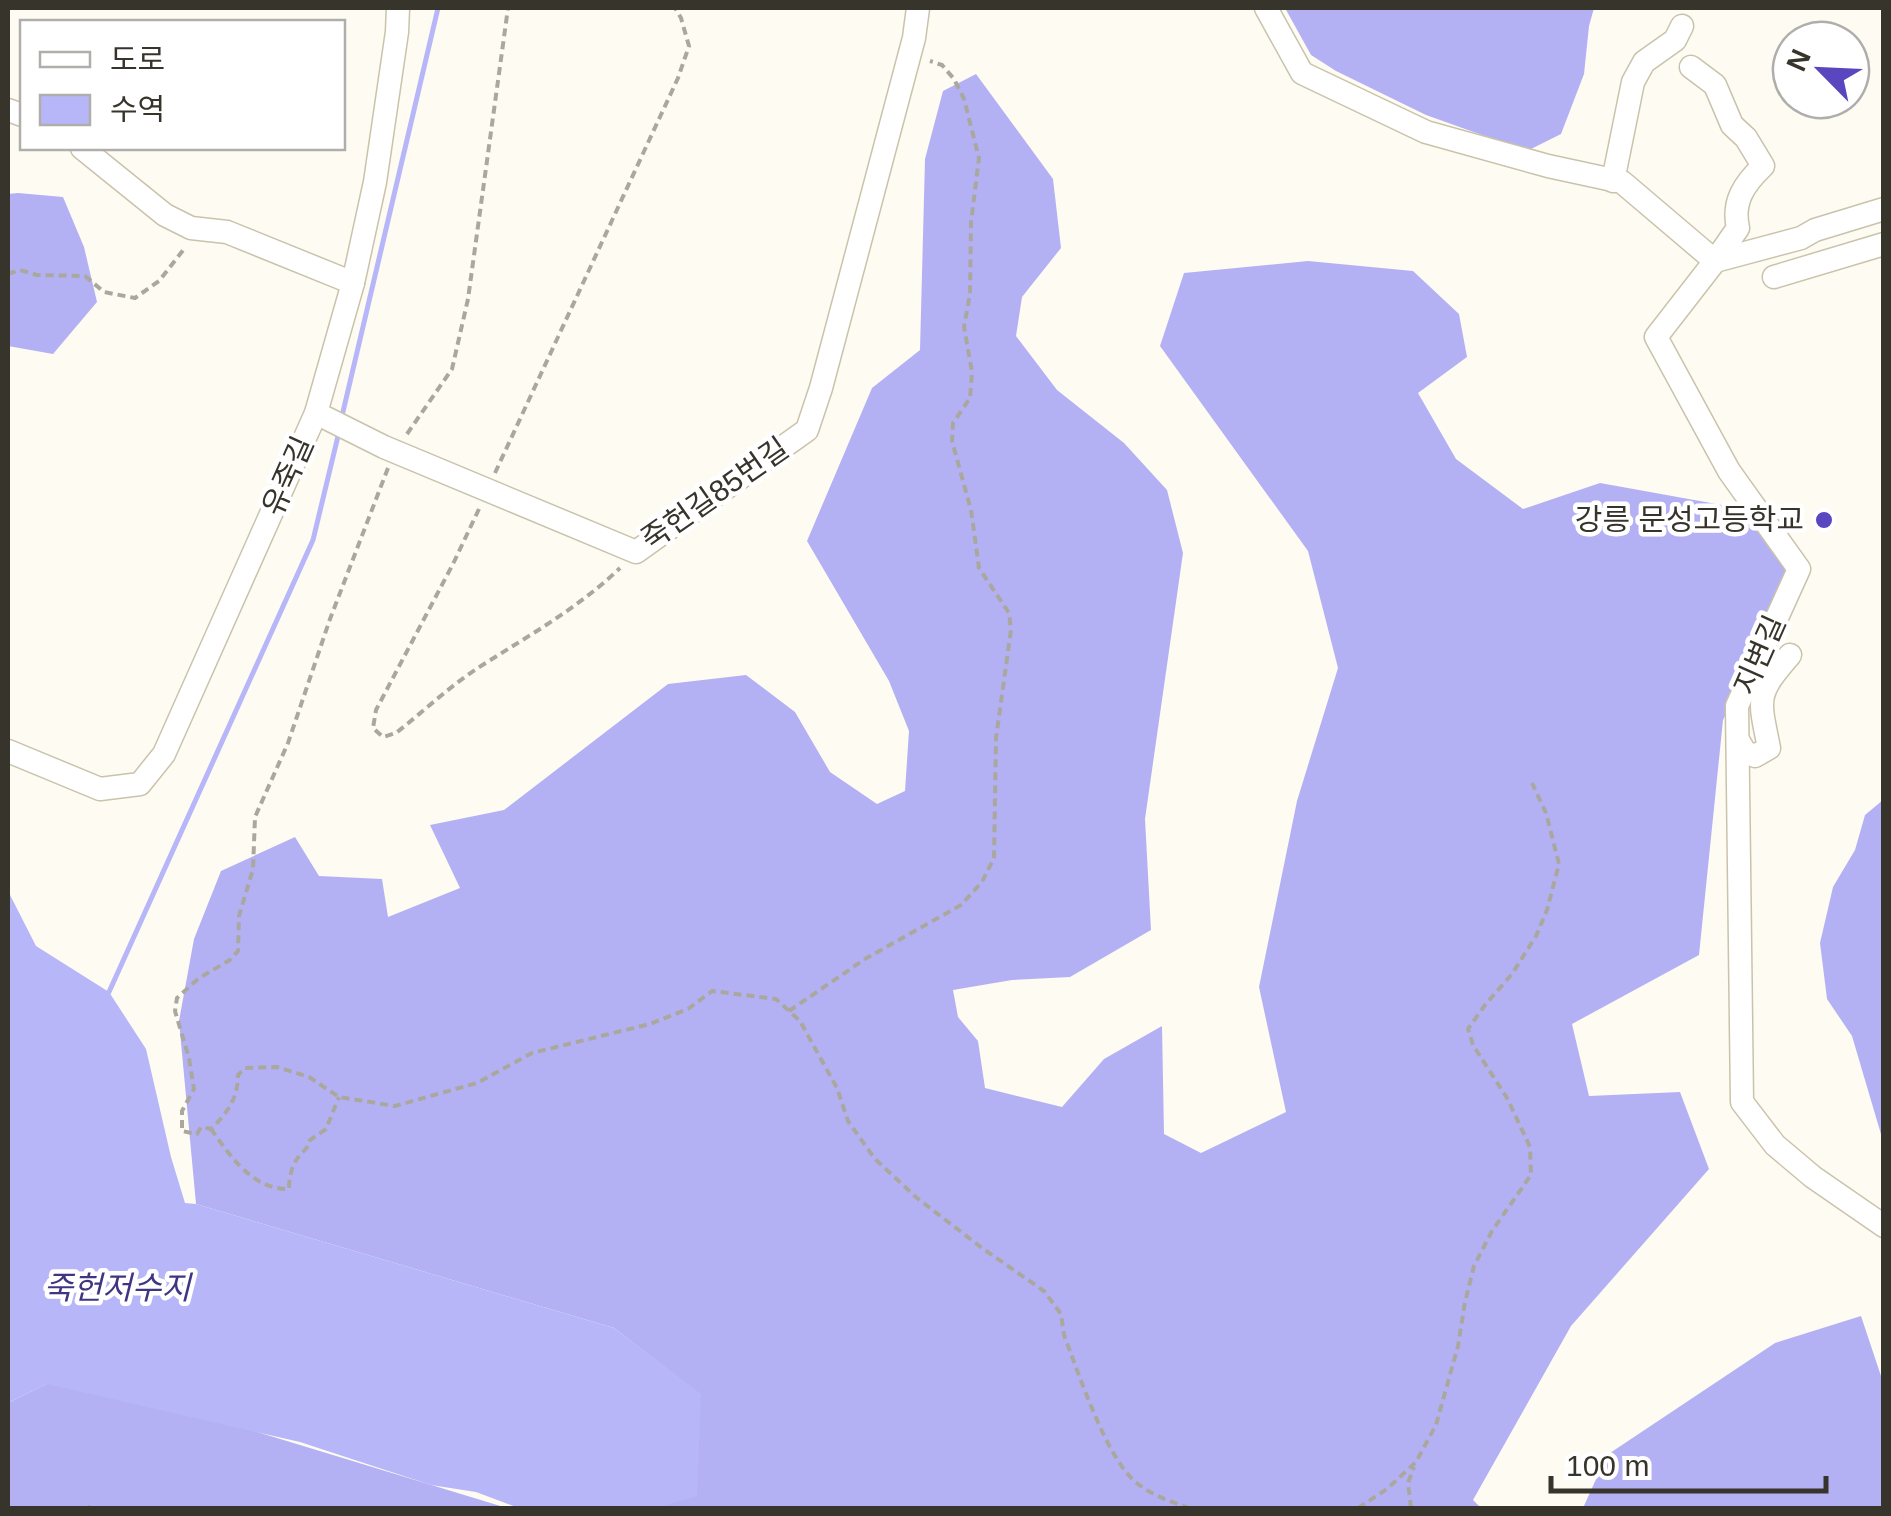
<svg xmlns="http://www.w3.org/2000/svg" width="1891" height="1516" viewBox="0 0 1891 1516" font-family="Helvetica,'Noto Sans KR',sans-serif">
<rect width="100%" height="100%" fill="#fefbf2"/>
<g fill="#b3b1f4">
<polygon points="1285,8 1594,8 1589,26 1584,74 1561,134 1527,151 1426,115 1336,71 1311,55"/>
<polygon points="976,74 1053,179 1061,248 1022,297 1016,336 1057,390 1124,443 1167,490 1183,553 1145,819 1151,930 1070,977 1012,980 953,990 958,1017 978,1041 985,1088 1062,1107 1104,1059 1162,1026 1164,1134 1201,1153 1286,1112 1259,987 1297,801 1338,668 1308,551 1160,346 1184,273 1308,261 1413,271 1459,314 1467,357 1418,393 1456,459 1523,509 1600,483 1733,507 1799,569 1723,720 1699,955 1572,1024 1589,1096 1680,1092 1709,1169 1571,1326 1473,1500 1481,1508 644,1508 701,1395 614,1328 196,1204 179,1021 194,939 221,871 295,837 319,876 382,879 388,917 460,888 430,825 504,810 668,684 746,675 795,712 830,772 877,804 905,791 909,731 889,681 807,541 872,388 920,350 925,159 943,91"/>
<polygon points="18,193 63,197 84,247 97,302 53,354 8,346 8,194"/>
<polygon points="1883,800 1883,1141 1852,1036 1827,999 1820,943 1833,887 1855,850 1865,815"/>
<polygon points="1861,1316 1883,1382 1883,1508 1583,1508 1607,1455 1775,1343"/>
<polygon points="67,1374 507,1508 8,1508 8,1403"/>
</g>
<polygon fill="#b7b6f8" points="8,891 36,946 109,992 146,1049 171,1157 185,1203 196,1204 614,1328 701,1394 697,1496 655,1508 519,1508 476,1492 431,1485 300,1442 47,1384 8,1403"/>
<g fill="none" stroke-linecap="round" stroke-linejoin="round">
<g stroke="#b7b6f8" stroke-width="5">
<polyline points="342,416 438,8"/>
<polyline points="109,992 313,540 339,432"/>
</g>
<g stroke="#cac3ab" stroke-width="25">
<g id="minor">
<path d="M1266,8L1302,73L1426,132L1548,166L1622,182L1715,261L1738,228C1732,202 1744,184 1763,166L1746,138L1732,125L1715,85L1691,67"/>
<polyline points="8,110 22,115"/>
<polyline points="82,148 165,215 191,228 227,232 353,283"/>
<polyline points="1613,181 1633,82 1644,62 1675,40 1682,26"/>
<polyline points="1884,209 1815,230 1801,238 1715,261 1656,337 1729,471 1799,569 1737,706 1742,1102 1775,1145 1813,1177 1884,1226"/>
<polyline points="1774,277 1884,244"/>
<polyline points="316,413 384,447 636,552 807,430 821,388 914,38 918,8"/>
<path d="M1738,740L1745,752L1755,756L1769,748C1759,698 1755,695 1790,655"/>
<polyline points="8,751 100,789 140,784 164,754 316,413 353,283 375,182 397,32 398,8"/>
</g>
</g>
<g stroke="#aaa89e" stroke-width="4" stroke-dasharray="8 5" stroke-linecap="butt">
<polyline points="8,274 20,270 37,275 85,276 104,292 135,298 159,281 184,249"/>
<polyline points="407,434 452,369 468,299 508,8"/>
<path d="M388,468L330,619L288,743L255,817L253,869L239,916L238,951L230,960L199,978L177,998L175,1011L189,1058L194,1089L182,1111V1131L197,1134L201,1127L211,1129C227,1113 238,1099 238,1075L245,1068L277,1067L309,1077L339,1097L395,1106L477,1083L532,1053L650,1024L688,1009L712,991L776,999L800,1021L837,1088L848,1121L875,1159L917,1198L982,1248L1044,1291L1061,1314L1064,1335C1079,1374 1107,1461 1138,1484C1153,1496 1172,1502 1189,1508"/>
<polyline points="495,473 678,78 689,46 681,18 675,8"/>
<path d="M479,509L453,564L376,710L373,728L383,737L396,733C424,711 451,685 481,666C531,634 577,609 620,568"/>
<polyline points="789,1011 865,959 961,905 982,882 994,858 996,738 1011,630 1009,613 979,568 971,510 952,441 953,423 970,398 972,372 964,327 970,294 971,222 979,158 964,99 954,79 942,65 930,61"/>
<path d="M211,1129C230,1156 253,1190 289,1189C289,1180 291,1167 297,1159C303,1150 307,1151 310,1140L326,1129L339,1097"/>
<polyline points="88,1506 90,1508"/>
<polyline points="1358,1508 1387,1489 1416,1462 1436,1425 1458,1346 1465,1302 1474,1266 1492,1231 1531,1175 1530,1147 1507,1098 1473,1045 1468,1029 1485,1005 1512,974 1536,936 1547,910 1559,864 1546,813 1532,783"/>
<polyline points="1411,1508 1408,1483 1414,1467"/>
</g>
<use href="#minor" stroke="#fff" stroke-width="22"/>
</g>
<circle fill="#5a46be" stroke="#fff" stroke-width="4" cx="1824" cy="520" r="10"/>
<g text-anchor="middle" stroke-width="9" stroke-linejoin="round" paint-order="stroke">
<g font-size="30" fill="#37352b" stroke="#fff">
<text transform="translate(288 476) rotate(-66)" y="10">유죽길</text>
<text transform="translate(715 494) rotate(-35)" y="10">죽헌길85번길</text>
<text transform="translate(1760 655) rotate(-66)" y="10">지변길</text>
</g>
<g font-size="30" fill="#37352b" stroke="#fff" text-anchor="end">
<text x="1804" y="530">강릉 문성고등학교</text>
</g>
<g font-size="32" font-style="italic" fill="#403582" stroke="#fff">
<text x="117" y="1299">죽헌저수지</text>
</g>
</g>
<rect width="1891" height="1516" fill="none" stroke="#37352b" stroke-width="20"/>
<rect x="20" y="20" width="325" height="130" fill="#ffffff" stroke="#afaeaa" stroke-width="2.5"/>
<rect x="40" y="52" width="50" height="15" fill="#ffffff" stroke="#afaeaa" stroke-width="2.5"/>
<text x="110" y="70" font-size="30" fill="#37352b">도로</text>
<rect x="40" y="95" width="50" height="30" fill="#b7b6f8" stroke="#afaeaa" stroke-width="2.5"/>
<text x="110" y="120" font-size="30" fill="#37352b">수역</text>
<g transform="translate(1821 70) rotate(294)"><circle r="48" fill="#ffffff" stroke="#afaeaa" stroke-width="2.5"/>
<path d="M0-8L18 38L0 25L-18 38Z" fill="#5a46be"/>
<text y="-15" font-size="28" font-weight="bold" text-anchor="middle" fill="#37352b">N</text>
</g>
<path d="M1551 1476v15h275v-15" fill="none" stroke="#37352b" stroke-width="5"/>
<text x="1566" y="1476" font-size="30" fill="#37352b" stroke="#ffffff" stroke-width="8" paint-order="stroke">100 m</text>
</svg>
